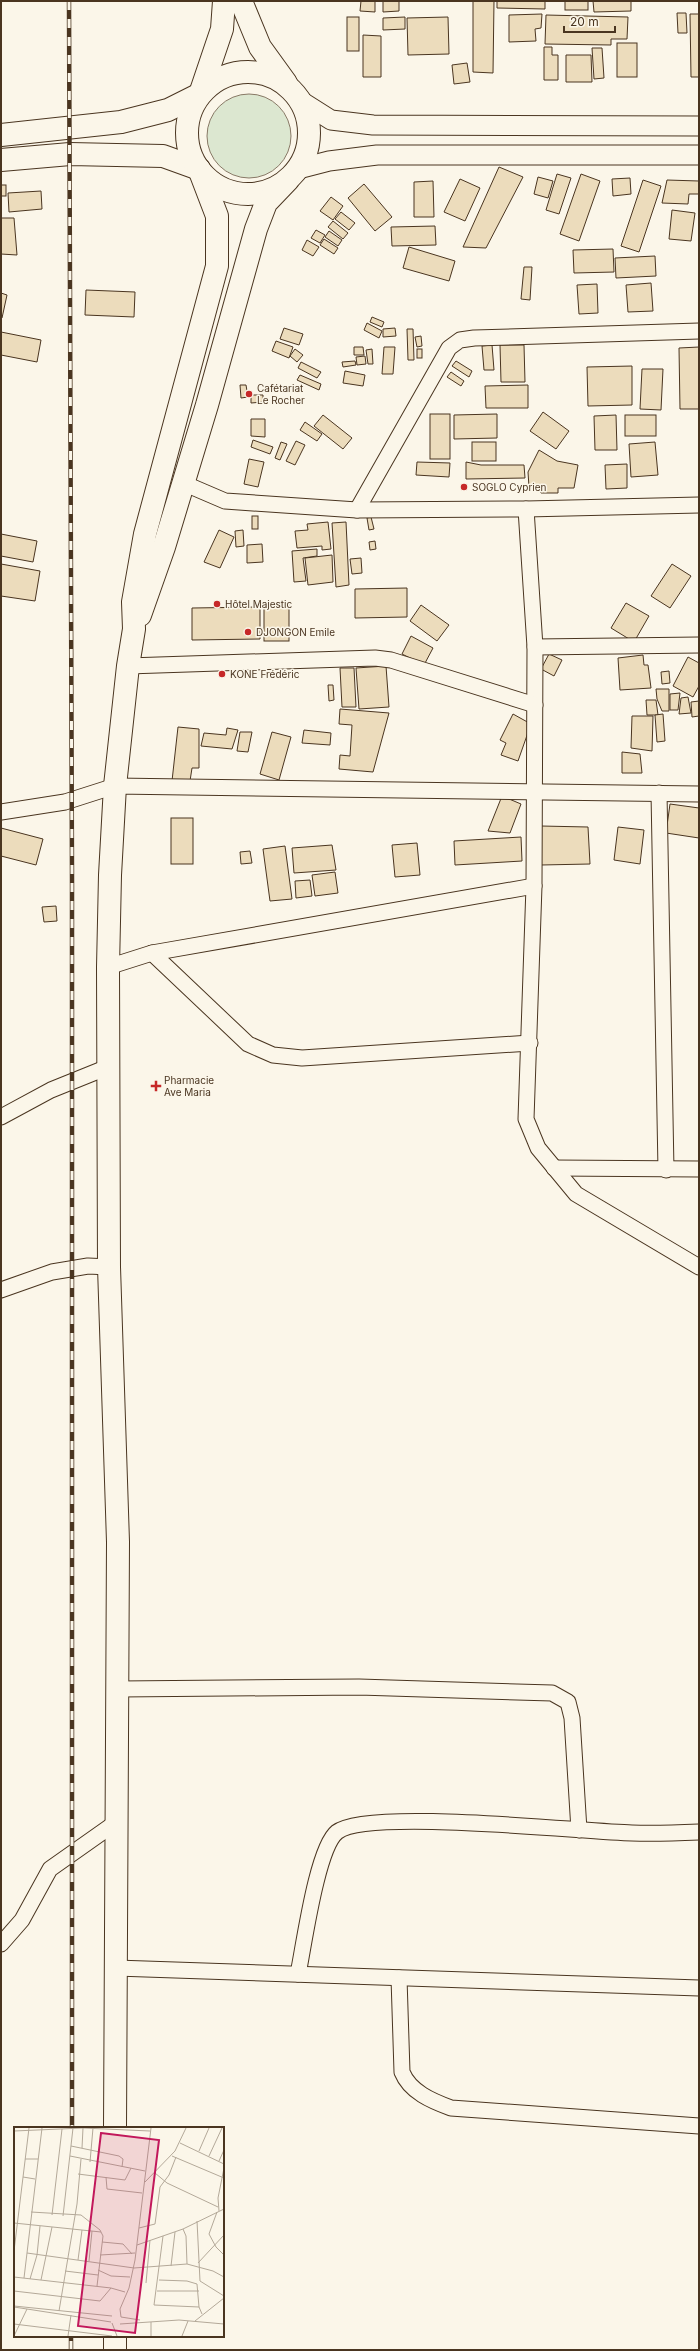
<svg xmlns="http://www.w3.org/2000/svg" width="700" height="2351" viewBox="0 0 700 2351" font-family="Inter,sans-serif">
<rect width="100%" height="100%" fill="#fbf6e9"/>
<circle fill="#dce7d0" stroke="#887966" cx="249" cy="136" r="42"/>
<g fill="#ecdcbc" stroke="#4a3520">
<polygon points="361,1 375,1 375,12 360,11"/>
<polygon points="383,1 399,1 399,11 383,12"/>
<polygon points="473,1 494,1 493,73 473,72"/>
<polygon points="497,1 545,1 545,9 497,8"/>
<rect x="565" y="1" width="23" height="9"/>
<polygon points="593,1 631,1 631,11 594,12"/>
<polygon points="677,13 686,13 687,33 678,33"/>
<polygon points="542,14 541,28 535,29 536,41 509,42 509,15"/>
<polygon points="690,14 699,14 699,77 691,77"/>
<polygon points="546,15 628,17 627,39 611,39 611,45 545,44"/>
<rect x="347" y="17" width="12" height="34"/>
<polygon points="405,17 405,29 383,30 383,18"/>
<polygon points="448,17 449,54 408,55 407,18"/>
<polygon points="363,35 381,36 381,77 363,77"/>
<rect x="617" y="43" width="20" height="34"/>
<polygon points="544,47 552,47 552,55 558,55 558,80 544,80"/>
<polygon points="592,48 602,48 604,78 594,79"/>
<polygon points="566,55 591,55 592,82 566,82"/>
<polygon points="467,63 470,82 454,84 452,65"/>
<polygon points="499,167 523,177 486,248 463,247"/>
<polygon points="557,174 571,178 559,214 546,210"/>
<polygon points="581,174 600,181 579,241 560,234"/>
<polygon points="538,177 553,181 548,198 534,194"/>
<polygon points="630,178 631,194 613,196 612,179"/>
<polygon points="460,179 480,188 465,221 444,212"/>
<polygon points="643,180 661,186 639,252 621,246"/>
<polygon points="667,180 699,181 699,194 689,194 688,204 662,203"/>
<polygon points="433,181 434,217 414,217 414,182"/>
<polygon points="364,184 392,217 375,231 348,198"/>
<rect x="1" y="185" width="5" height="11"/>
<polygon points="41,191 42,209 9,212 8,193"/>
<polygon points="331,197 343,206 333,220 320,211"/>
<polygon points="672,210 695,213 691,241 669,239"/>
<polygon points="341,212 355,223 349,230 335,219"/>
<polygon points="1,218 14,218 17,255 1,254"/>
<polygon points="333,221 348,233 343,239 328,227"/>
<polygon points="435,226 436,245 392,246 391,227"/>
<polygon points="316,230 325,235 320,243 311,238"/>
<polygon points="329,231 342,240 338,246 325,237"/>
<polygon points="324,239 338,248 334,254 320,245"/>
<polygon points="307,240 319,247 313,256 302,250"/>
<polygon points="409,247 455,261 449,281 403,268"/>
<polygon points="613,249 614,272 574,273 573,250"/>
<polygon points="655,256 656,276 616,278 615,258"/>
<polygon points="524,267 532,267 530,300 521,299"/>
<polygon points="651,283 653,311 628,312 626,285"/>
<polygon points="597,284 598,313 579,314 577,285"/>
<polygon points="86,290 135,292 134,317 85,315"/>
<polygon points="1,293 7,295 2,318 1,318"/>
<polygon points="372,317 384,322 382,327 370,322"/>
<polygon points="367,323 382,331 379,338 364,330"/>
<polygon points="284,328 303,334 299,345 280,339"/>
<polygon points="395,328 396,336 383,337 383,329"/>
<polygon points="407,329 413,329 414,360 408,360"/>
<polygon points="1,332 41,340 37,362 1,355"/>
<polygon points="421,336 422,346 417,347 415,337"/>
<polygon points="276,341 293,347 289,358 272,351"/>
<polygon points="492,345 494,370 484,370 482,346"/>
<polygon points="500,345 524,345 525,382 501,382"/>
<polygon points="354,347 363,347 364,355 354,355"/>
<polygon points="384,347 395,347 393,374 382,374"/>
<polygon points="699,347 699,409 680,409 679,348"/>
<polygon points="295,349 303,355 297,362 290,356"/>
<polygon points="372,349 373,364 368,364 366,350"/>
<rect x="417" y="349" width="5" height="9"/>
<polygon points="365,356 366,364 357,365 356,357"/>
<polygon points="355,361 356,365 343,367 342,362"/>
<polygon points="456,361 472,371 469,377 452,366"/>
<polygon points="301,362 321,372 317,378 298,368"/>
<polygon points="632,366 632,405 588,406 587,367"/>
<polygon points="642,369 663,369 661,410 640,409"/>
<polygon points="345,371 365,375 363,386 343,383"/>
<polygon points="451,372 464,381 461,386 447,377"/>
<polygon points="300,375 321,384 319,390 297,380"/>
<polygon points="240,385 246,385 248,397 241,398"/>
<polygon points="528,385 528,408 486,408 485,386"/>
<polygon points="251,395 263,395 263,402 251,403"/>
<polygon points="543,412 569,431 556,449 530,431"/>
<rect x="430" y="414" width="20" height="45"/>
<polygon points="497,414 497,438 454,439 454,415"/>
<polygon points="323,415 352,438 343,449 314,426"/>
<polygon points="616,415 617,450 595,450 594,416"/>
<rect x="625" y="415" width="31" height="21"/>
<polygon points="251,419 265,419 265,437 251,436"/>
<polygon points="305,422 322,434 317,441 300,430"/>
<polygon points="253,440 273,447 270,454 251,447"/>
<polygon points="296,441 305,445 295,465 286,461"/>
<polygon points="281,442 287,444 280,460 275,458"/>
<rect x="472" y="442" width="24" height="19"/>
<polygon points="655,442 658,475 631,477 629,444"/>
<polygon points="539,450 557,461 578,465 574,488 558,488 558,493 541,493 539,486 529,487 528,472"/>
<polygon points="249,459 264,462 258,487 244,484"/>
<polygon points="417,462 450,463 449,477 416,475"/>
<polygon points="466,462 481,465 524,465 525,478 466,479"/>
<polygon points="627,464 627,488 606,489 605,465"/>
<rect x="252" y="516" width="6" height="13"/>
<polygon points="371,517 374,529 369,530 367,518"/>
<polygon points="328,522 331,549 322,550 322,546 297,548 295,531 308,530 307,524"/>
<polygon points="346,522 349,585 336,587 332,523"/>
<polygon points="219,530 234,537 220,568 204,562"/>
<polygon points="243,530 244,546 236,547 235,531"/>
<polygon points="1,534 37,541 33,562 1,556"/>
<polygon points="375,541 376,549 370,550 369,542"/>
<polygon points="262,544 263,562 247,563 247,545"/>
<polygon points="317,549 317,556 303,558 306,581 294,582 292,551"/>
<polygon points="332,555 333,582 308,585 305,558"/>
<polygon points="361,558 362,573 352,574 350,559"/>
<polygon points="1,564 40,571 35,601 1,596"/>
<polygon points="672,564 691,576 670,608 651,596"/>
<polygon points="407,588 407,617 355,618 355,589"/>
<polygon points="626,603 649,616 634,642 611,628"/>
<rect x="264" y="604" width="25" height="37"/>
<polygon points="421,605 449,625 437,641 410,621"/>
<polygon points="260,607 260,639 192,640 192,608"/>
<polygon points="411,636 433,648 424,665 402,654"/>
<polygon points="549,654 562,660 554,676 541,669"/>
<polygon points="643,655 644,665 648,665 651,688 620,690 618,658"/>
<polygon points="688,657 699,663 699,686 693,697 673,686"/>
<polygon points="386,666 389,707 359,709 356,668"/>
<polygon points="340,668 354,668 356,707 342,707"/>
<polygon points="669,671 670,683 662,684 661,672"/>
<polygon points="328,685 333,685 334,700 329,701"/>
<polygon points="656,689 669,689 669,711 662,711 657,699"/>
<polygon points="680,693 678,710 670,710 670,694"/>
<polygon points="688,697 691,713 679,714 681,698"/>
<polygon points="646,700 656,700 658,715 647,715"/>
<polygon points="699,701 699,716 692,717 691,702"/>
<polygon points="340,709 389,713 373,772 339,769 340,755 350,756 352,725 339,724"/>
<polygon points="513,714 531,724 518,761 501,755 506,743 500,740"/>
<polygon points="663,714 665,741 657,742 655,715"/>
<polygon points="632,716 653,716 652,751 631,748"/>
<polygon points="178,727 199,729 199,768 192,768 190,781 172,781"/>
<polygon points="227,728 238,730 232,749 201,746 204,733 226,735"/>
<polygon points="304,730 331,733 330,745 302,743"/>
<polygon points="240,732 252,732 248,752 237,751"/>
<polygon points="272,732 291,737 279,780 260,774"/>
<polygon points="622,752 640,754 642,773 622,773"/>
<polygon points="502,796 521,804 510,833 488,831"/>
<polygon points="670,804 699,808 699,838 666,833"/>
<rect x="171" y="818" width="22" height="46"/>
<polygon points="541,826 588,827 590,864 541,865"/>
<polygon points="618,827 644,830 640,864 614,860"/>
<polygon points="1,828 43,839 36,865 1,856"/>
<polygon points="521,837 522,861 455,865 454,841"/>
<polygon points="417,843 420,875 395,877 392,845"/>
<polygon points="332,845 336,870 294,873 292,848"/>
<polygon points="285,846 292,899 270,901 263,849"/>
<polygon points="250,851 252,863 241,864 240,852"/>
<polygon points="335,872 338,893 315,896 312,875"/>
<polygon points="310,880 312,896 296,898 295,881"/>
<polygon points="56,906 57,921 44,922 42,907"/>
</g>
<g fill="none" stroke-linecap="round" stroke-linejoin="round">
<g stroke="#4a3520" stroke-width="17">
<g id="minor">
<polyline points="183,483 225,501 357,510 526,509 699,505"/>
<polyline points="526,509 535,647 534,886 526,1119 538,1148 576,1194 699,1267"/>
<polyline points="357,510 449,348 460,340 474,338 699,331"/>
<polyline points="535,647 699,645"/>
<polyline points="128,666 375,658 391,660 535,705"/>
<polyline points="659,793 666,1170"/>
<polyline points="1,812 65,802 115,786 699,794"/>
<polyline points="152,953 248,1044 273,1055 302,1058 530,1043"/>
<polyline points="108,967 152,953 534,886"/>
<polyline points="1,1117 51,1090 108,1067"/>
<polyline points="554,1168 699,1169"/>
<polyline points="1,1290 52,1272 88,1266 109,1267"/>
<polyline points="119,1689 359,1687 552,1693 568,1702 572,1718 579,1830"/>
<polyline points="1,1944 22,1920 50,1869 118,1821"/>
<polyline points="116,1968 699,1988"/>
<path d="M298,1974C304,1945 317,1848 337,1832C367,1808 583,1832 632,1833C654,1834 677,1833 699,1832"/>
<path d="M399,1978L402,2072C410,2092 432,2101 451,2108L699,2126"/>
</g>
</g>
<g stroke="#4a3520" stroke-width="21">
<g id="tertiary">
<polyline points="301,101 331,120 373,125 699,126"/>
<polyline points="298,169 329,161 377,155 699,155"/>
</g>
</g>
<g stroke="#4a3520" stroke-width="24">
<g id="secondary">
<polyline points="1,135 121,122 168,110 200,94"/>
<polyline points="1,160 70,154 163,156 199,169"/>
</g>
</g>
<g stroke="#4a3520" stroke-width="24">
<g id="trunk">
<polyline points="241,1 260,47 286,83"/>
<circle cx="248" cy="133" r="61"/>
<polyline points="200,94 222,29 224,1"/>
<polyline points="140,615 164,547 207,405 256,229 266,203 288,180"/>
<polyline points="115,2128 118,1542 109,1267 108,967 110,875 115,786 128,666 134,629 133,602 145,534 217,266 217,216 199,169"/>
<polyline points="115,2350 115,2336"/>
</g>
</g>
<use href="#minor" stroke="#fbf6e9" stroke-width="15"/>
<use href="#tertiary" stroke="#fbf6e9" stroke-width="19"/>
<use href="#secondary" stroke="#fbf6e9" stroke-width="22"/>
<use href="#trunk" stroke="#fbf6e9" stroke-width="22"/>
<g stroke="#4a3520" stroke-width="4.5">
<g id="rail">
<polyline points="69,1 72,878 72,2128"/>
<polyline points="71,2350 71,2336"/>
</g>
</g>
<use href="#rail" stroke="#fbf6e9" stroke-width="3" stroke-dasharray="9" stroke-linecap="butt"/>
</g>
<g fill="#c62828" stroke="#fbf6e9" stroke-width="1.5">
<circle cx="249" cy="394" r="4"/>
<circle cx="464" cy="487" r="4"/>
<circle cx="217" cy="604" r="4"/>
<circle cx="248" cy="632" r="4"/>
<circle cx="222" cy="674" r="4"/>
<path d="M154 1080h4v4h4v4h-4v4h-4v-4h-4v-4h4z"/>
</g>
<g text-anchor="middle" stroke-width="3" stroke-linejoin="round" paint-order="stroke">
<g font-size="10" fill="#4a3520" stroke="#fbf6e9" text-anchor="start">
<text x="257" y="392">Cafétariat<tspan x="257" dy="12">Le Rocher</tspan></text>
<text x="472" y="491">SOGLO Cyprien</text>
<text x="225" y="608">Hôtel Majestic</text>
<text x="256" y="636">DJONGON Emile</text>
<text x="230" y="678">KONE Frédéric</text>
<text x="164" y="1084">Pharmacie<tspan x="164" dy="12">Ave Maria</tspan></text>
</g>
</g>
<g transform="translate(14 2127)">
<rect width="210" height="210" fill="#fbf6e9"/>
<path fill="none" stroke="#b4a999" stroke-width="1" d="M0,4L69,1L136,4M166,16L210,37M57,19L105,29L109,32L108,40M68,21L69,1M185,24L195,1M56,29L131,44M158,29L210,51M195,29L208,1M11,32H24M205,34L210,23M76,35L79,1M141,46L153,56L204,80M64,47L111,53L117,41M9,50L21,52M92,50L93,62L128,66M131,55L161,24L172,1M205,84L204,71L210,41M17,85L67,88L86,103L89,109L83,159M203,85L195,107L202,120L210,128M38,88L48,2M49,89L59,1M183,94L186,154L210,169M0,96L87,105M125,101L141,97L146,60L155,48L162,30M169,102L172,109L173,137M149,109L140,178L185,180M88,115L109,117L118,127M123,118L169,102L210,82M0,124L15,1M13,126L120,141L173,137L199,144L210,150M86,128L121,126M64,133L68,103M75,134L78,104M184,136L210,108M157,139L161,105M84,143L97,149L116,150M51,144L84,148M0,150L97,161L111,165M10,151L28,1M16,152L23,128L26,99M27,153L38,100M145,153L173,154L183,157L185,180L188,187M132,156L136,113M0,164L86,174L97,161M143,164H185M0,179L98,189M0,180L97,195M45,184L63,77L67,32M107,190L126,193M107,190L106,182L115,161L121,133L137,1M181,194L210,171M137,195V209M98,196L103,209M0,197L98,209M106,197L165,193L210,197M0,209L13,182M54,209L57,188M168,209L174,194"/>
<path fill="#c2185b" fill-opacity="0.15" stroke="#c2185b" stroke-width="2" d="M87,6L145,13L121,206L64,199Z"/>
<rect width="210" height="210" fill="none" stroke="#4a3520" stroke-width="2"/>
</g>
<rect width="700" height="2351" fill="none" stroke="#4a3520" stroke-width="4"/>
<path d="M564 26v6h51v-6" fill="none" stroke="#4a3520" stroke-width="2"/>
<text x="570" y="26" font-size="12" fill="#4a3520" stroke="#fbf6e9" stroke-width="3" paint-order="stroke">20 m</text>
</svg>
